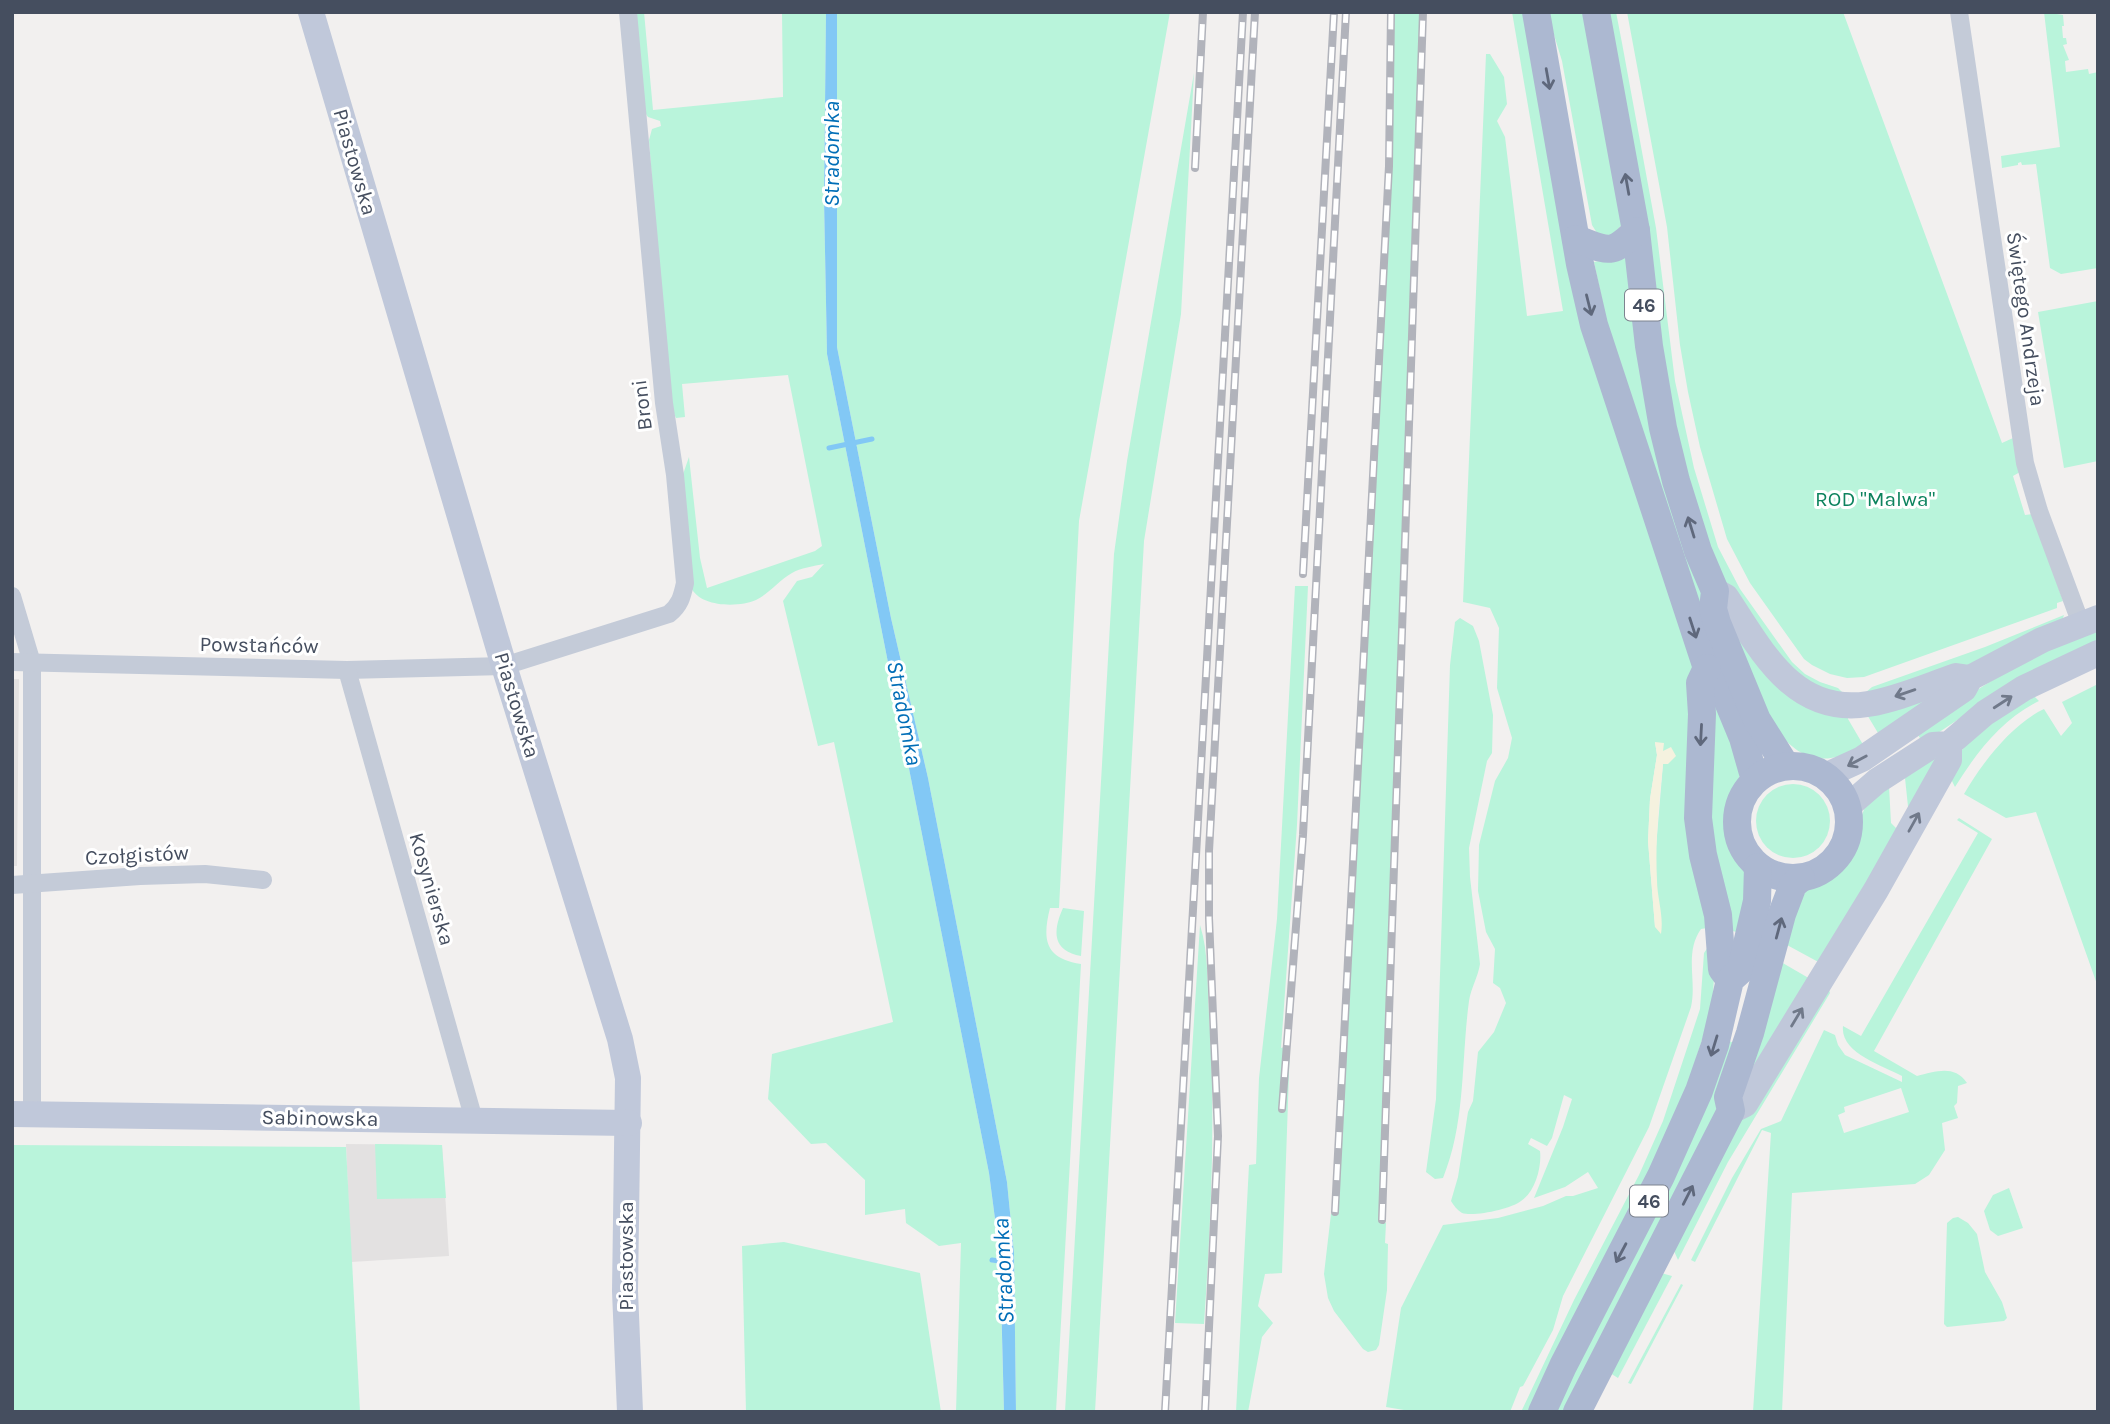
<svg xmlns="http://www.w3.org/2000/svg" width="2110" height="1424" viewBox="0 0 2110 1424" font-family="Karla,sans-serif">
<rect width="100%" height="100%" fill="#f2f0ef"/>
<g fill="#e3e1e1">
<polygon points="12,679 19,679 17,866 12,866"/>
<polygon points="346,1144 442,1145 449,1256 351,1262"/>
</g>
<g fill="#b9f4db" fill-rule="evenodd">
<path d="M634,12H644L653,110L783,97L782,12H826L824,199L827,354L989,1173L1000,1257V1259L992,1258L991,1262L1000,1264L1004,1412H956L961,1243L939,1246L906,1223L905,1209L865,1215V1180L826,1143L811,1144L768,1099L772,1054L893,1022L834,742L818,746L783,601L797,581L812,577L824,564C814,566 800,568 792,573C779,580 769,594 756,600C738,608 699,607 691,587L681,480L689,457L700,558L707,588L815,551L822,546L788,375L682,384L685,417L676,418L669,403L649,140L652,129L661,126L660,121L648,117L640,105Z"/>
<path d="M837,12H1170L1079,521L1059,908H1050C1042,940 1045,958 1081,964L1056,1412H1016L1014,1253L1007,1182L928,778L891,618L837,347Z"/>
<polygon points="1393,12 1421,12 1379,1222 1386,1223 1385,1243 1388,1244 1387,1290 1379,1345 1376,1350 1368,1352 1363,1349 1334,1311 1328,1298 1324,1274 1331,1214 1338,1214 1393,127"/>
<path d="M1512,12H1526L1693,667L1713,927L1701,929C1684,953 1697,981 1691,1007L1649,1127L1563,1296L1553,1330L1523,1386L1520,1387L1510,1412H1416L1386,1407L1401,1308L1443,1225L1498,1218L1543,1206L1566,1196H1573L1598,1188L1588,1172L1565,1187L1534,1198L1563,1127L1572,1099L1564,1095L1552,1138L1547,1146L1531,1138L1528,1144L1540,1151C1542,1167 1535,1192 1521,1201C1511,1209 1474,1217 1462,1213C1457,1210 1454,1206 1451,1201L1458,1177L1468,1112L1473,1101L1478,1052L1494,1032L1506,1003L1500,988L1493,983L1495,949L1486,932L1478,891L1479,845L1495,781L1508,758L1512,738L1497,688L1499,628L1490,608L1463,602L1486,54H1490L1504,77L1507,104L1497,121L1505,137L1527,316L1563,311ZM1655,742L1663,752L1668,764H1663L1656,848L1655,927L1648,841L1650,799L1657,755Z"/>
<polygon points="1547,12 1586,12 1624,222 1612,236 1597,233 1592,225 1562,61"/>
<polygon points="1606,12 1616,12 1622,43 1656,228 1675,381 1694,468 1718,547 1740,589 1792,662 1805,674 1820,682 1838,688 1844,694 1800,684 1721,577 1683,470"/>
<polygon points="1627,12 1843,12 2002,443 2013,438 2020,472 2013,476 2025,515 2033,514 2063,601 2057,603 2057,608 1864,677 1847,678 1830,674 1812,665 1804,659 1750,583 1727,539 1700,447 1688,392 1680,345 1667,227"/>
<polygon points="2044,12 2063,15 2064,26 2062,26 2063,38 2066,38 2067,44 2063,45 2069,60 2065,61 2066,72 2088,69 2089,74 2098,72 2098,268 2061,274 2050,268 2036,164 2022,165 2021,162 2018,163 2018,165 2002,168 2001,156 2060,147"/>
<polygon points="1194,73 1181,314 1144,541 1095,1412 1065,1412 1114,554 1127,461"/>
<polygon points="1625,256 1707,610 1707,640 1616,366 1594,262"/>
<polygon points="2098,301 2098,461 2064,468 2038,312"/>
<polygon points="1295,586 1308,586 1297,825 1281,1048 1290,1045 1282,1273 1265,1274 1258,1306 1273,1323 1262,1337 1248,1412 1236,1412 1249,1165 1256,1164 1259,1078 1277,919"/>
<path d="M1717,601L1766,666L1847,711L1848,719L1865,748C1823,764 1806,765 1775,729Z"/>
<polygon points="2064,615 2062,621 1966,666 1865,693 1872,687 1985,647"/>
<path d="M1460,618L1473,626L1479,641L1493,715L1492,753L1487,761L1469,848L1470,877L1480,964C1478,977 1471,988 1469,1001C1461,1060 1466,1122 1443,1178L1435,1179L1426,1172L1436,1099L1450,665L1455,622Z"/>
<polygon points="2098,628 2098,642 2014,682 1923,743 1915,730 2019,663"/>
<polygon points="1958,681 1881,738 1866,713"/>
<polygon points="1708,683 1741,769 1729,822 1732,841 1746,870 1743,934 1726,929 1709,856"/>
<path d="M2098,684V987L2036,812L2006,818L1964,794C1982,763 2012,724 2044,709L2061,736L2072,723L2062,702Z"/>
<path d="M2032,694L2039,701C2002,719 1976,753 1955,787L1952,781C1953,774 1954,765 1957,759C1967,735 2011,708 2032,694Z"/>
<polygon points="1940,749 1909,816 1905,778"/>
<circle cx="1793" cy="821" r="37"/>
<polygon points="1889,786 1891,823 1901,833 1822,964 1787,945 1788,917 1812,883 1832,871 1846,857 1865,807"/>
<path d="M1959,818L1992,839L1874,1051L1917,1076C1935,1072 1954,1064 1967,1083L1958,1086L1957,1103L1954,1106L1958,1118L1942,1123L1945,1150L1929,1175L1915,1184L1792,1193L1782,1412H1753L1771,1133L1762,1130L1695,1262L1691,1260L1732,1178L1761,1129L1781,1121L1824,1030L1835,1035L1838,1045L1845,1055L1902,1082V1076C1882,1065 1840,1053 1843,1026L1861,1036L1978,833L1957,820ZM1901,1088L1909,1112L1844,1133L1838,1115L1845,1112L1844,1107Z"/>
<path d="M1063,908L1084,911L1081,956C1053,951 1052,932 1063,908Z"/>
<path d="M1200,925C1209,953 1207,986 1209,1015C1216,1118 1211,1221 1204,1324L1175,1323Z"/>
<polygon points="1708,947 1715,958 1713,995 1708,1021 1681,1106 1533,1412 1521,1412 1574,1300 1639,1175 1663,1121 1700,1009 1704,953"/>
<polygon points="1781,962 1812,980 1738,1102"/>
<polygon points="1823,986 1829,990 1830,993 1728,1162 1678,1260 1674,1251 1716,1161"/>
<polygon points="1726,1040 1740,1045 1717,1109 1567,1412 1553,1412"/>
<polygon points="375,1144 442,1145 446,1198 377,1199"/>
<polygon points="12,1145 346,1147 360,1412 12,1412"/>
<polygon points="2009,1188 2023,1228 1998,1236 1990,1230 1984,1211 1993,1195"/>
<polygon points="1958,1217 1968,1223 1977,1234 1985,1272 2002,1302 2007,1318 2004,1321 1947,1327 1944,1324 1947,1223 1953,1218"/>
<polygon points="784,1242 920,1273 941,1412 746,1412 742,1246"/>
<polygon points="1661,1273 1672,1276 1618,1378 1610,1373"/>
<polygon points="1681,1284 1683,1285 1631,1384 1628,1383"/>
</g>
<path fill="#f5f2df" d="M1655,742L1664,743L1663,751L1671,747L1676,756L1668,764H1663C1659,803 1655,841 1657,880C1657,898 1664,915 1661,934L1655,927L1648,841L1650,799L1657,755Z"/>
<polygon fill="#82c8f5" points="826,12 837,12 837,347 891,618 928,778 1007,1182 1014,1253 1016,1412 1004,1412 1000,1257 989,1173 827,354 824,199"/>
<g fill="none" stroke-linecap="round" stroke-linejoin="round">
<g stroke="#82c8f5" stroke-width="5">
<polyline points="829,448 872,439"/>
<polyline points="992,1260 1006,1262"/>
</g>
<g stroke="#c4cbd8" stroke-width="18">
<polyline points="1959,12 2025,463 2039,511 2081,624"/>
<polyline points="12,596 32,663 32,1115"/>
<path d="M12,662L347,670L504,666L669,614C680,605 682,597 685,583L675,475L664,403L628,12"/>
<polyline points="347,670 474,1120"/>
<polyline points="12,885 140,876 205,874 263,880"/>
</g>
<g stroke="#c0c8da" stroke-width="26">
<polyline points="311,12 504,666 620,1039 628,1078 625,1291 630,1412"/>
<path d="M1715,591L1726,597C1761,649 1793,716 1868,704C1898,699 1927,686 1956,676L1970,678"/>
<polyline points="1825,776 1862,759 1964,689 1970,678 2042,640 2098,618"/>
<polyline points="1847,807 1877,781 1933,745 1949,744 1985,713 2024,688 2098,653"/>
<polyline points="1731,1111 1745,1104 1876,890 1949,760 1949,744"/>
<polyline points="12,1114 629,1123"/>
</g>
<g stroke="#acb8d1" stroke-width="28">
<polyline points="1536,12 1580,264 1594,325 1707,668 1719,680 1743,738 1755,780"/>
<polyline points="1596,12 1636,231 1649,346 1663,428 1676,481 1698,551 1715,591 1713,609 1717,623 1757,720 1786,766"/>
<path d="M1576,239C1608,250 1610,257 1636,231"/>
<polyline points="1707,668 1700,683 1702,714 1698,818 1703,855 1718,915 1722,969 1730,980"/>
<circle cx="1793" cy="822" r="56"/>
<polyline points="1542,1412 1563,1366 1661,1176 1699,1091 1715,1045 1730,980 1741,970 1757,901 1758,867"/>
<polyline points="1577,1412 1731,1111 1728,1097 1750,1033 1782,914 1793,885 1801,878"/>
</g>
<g stroke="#b1b3bb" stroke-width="8">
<g id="rail">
<polyline points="1195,168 1203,12"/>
<polyline points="1303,574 1334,12"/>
<polyline points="1282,1109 1303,835 1346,12"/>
<polyline points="1335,1212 1389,166 1391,12"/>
<polyline points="1382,1220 1423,12"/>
<polyline points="1165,1412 1243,12"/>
<polyline points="1205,1412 1218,1136 1209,918 1209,851 1255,12"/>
</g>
</g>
<use href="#rail" stroke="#fff" stroke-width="5" stroke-dasharray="16" stroke-linecap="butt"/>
</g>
<defs><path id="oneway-shaft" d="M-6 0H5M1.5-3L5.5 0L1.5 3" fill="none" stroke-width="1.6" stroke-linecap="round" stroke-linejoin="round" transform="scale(1.75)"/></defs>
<g stroke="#5f687c">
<use href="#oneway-shaft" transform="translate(1548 79) rotate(80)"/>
<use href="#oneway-shaft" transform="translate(1627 184) rotate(-100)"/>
<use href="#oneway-shaft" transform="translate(1589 305) rotate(76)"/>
<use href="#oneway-shaft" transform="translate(1691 527) rotate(-107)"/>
<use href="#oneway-shaft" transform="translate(1693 628) rotate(72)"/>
<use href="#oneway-shaft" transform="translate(1701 735) rotate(93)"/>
<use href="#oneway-shaft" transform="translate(1779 928) rotate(-75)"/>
<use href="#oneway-shaft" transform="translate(1714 1046) rotate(107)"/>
<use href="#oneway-shaft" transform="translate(1688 1195) rotate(-63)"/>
<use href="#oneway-shaft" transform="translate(1621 1253) rotate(118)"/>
</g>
<g stroke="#70798a">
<use href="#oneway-shaft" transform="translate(1905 693) rotate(161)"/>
<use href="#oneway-shaft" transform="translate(2003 702) rotate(-33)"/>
<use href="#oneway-shaft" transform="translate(1857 761) rotate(152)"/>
<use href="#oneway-shaft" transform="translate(1914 822) rotate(-61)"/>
<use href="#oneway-shaft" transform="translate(1797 1017) rotate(-59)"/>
</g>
<g text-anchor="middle" stroke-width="6" stroke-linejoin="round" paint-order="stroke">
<g fill="#fff" stroke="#7d838f" stroke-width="2">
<rect x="1625" y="289.5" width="38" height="31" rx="5"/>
<rect x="1630" y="1185.5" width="38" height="31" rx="5"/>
</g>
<g font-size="19" font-weight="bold" fill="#454e5f">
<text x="1644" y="312">46</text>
<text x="1649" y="1208">46</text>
</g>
<g font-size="21" fill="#454e5f" stroke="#fff">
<text transform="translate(355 162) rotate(74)" y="7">Piastowska</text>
<text transform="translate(2026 319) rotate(82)" y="7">Świętego Andrzeja</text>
<text transform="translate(642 405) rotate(-97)" y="7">Broni</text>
<text transform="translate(259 645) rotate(1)" y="7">Powstańców</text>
<text transform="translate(517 705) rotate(73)" y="7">Piastowska</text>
<text transform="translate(137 855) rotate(-3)" y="7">Czołgistów</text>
<text transform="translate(432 889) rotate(74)" y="7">Kosynierska</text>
<text transform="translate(320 1118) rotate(1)" y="7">Sabinowska</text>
<text transform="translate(626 1256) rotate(-90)" y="7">Piastowska</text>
</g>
<g font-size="21" fill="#0d835e" stroke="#fff">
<text x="1875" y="506">ROD "Malwa"</text>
</g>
<g font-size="23" font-style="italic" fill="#006eb7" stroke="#fff">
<text transform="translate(831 154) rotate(-90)" y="8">Stradomka</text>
<text transform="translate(905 713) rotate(79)" y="8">Stradomka</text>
<text transform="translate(1003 1271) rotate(-93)" y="8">Stradomka</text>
</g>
</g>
<rect width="2110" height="1424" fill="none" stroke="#454e5f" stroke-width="28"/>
</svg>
